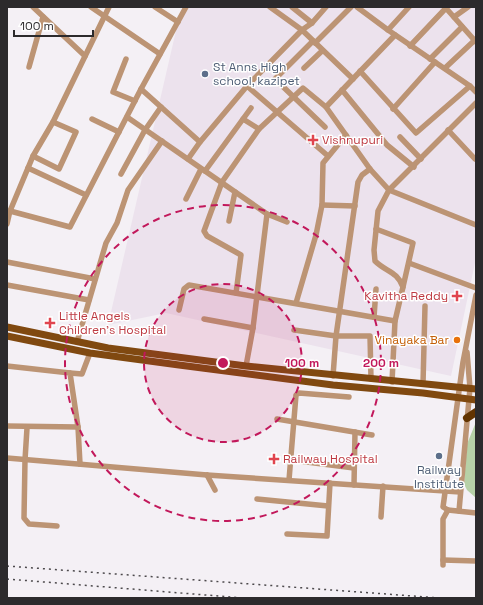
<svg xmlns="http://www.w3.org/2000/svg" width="483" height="605" viewBox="0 0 483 605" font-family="'Space Grotesk',sans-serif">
<rect width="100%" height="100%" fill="#f4f0f5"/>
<polygon fill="#ece2ed" points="186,7 476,7 476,258 451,376 166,313 108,325 178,22"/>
<polygon fill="#b7d1a7" points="476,422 476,498 467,490 464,484 467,444"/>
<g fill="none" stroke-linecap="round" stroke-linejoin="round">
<g stroke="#bc9474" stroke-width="5.5">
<polyline points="33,7 85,56"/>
<polyline points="91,7 160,54"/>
<polyline points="155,7 178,22"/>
<polyline points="270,7 302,30 353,79"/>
<polyline points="292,7 312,23"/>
<polyline points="357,7 388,30 470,86 476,92"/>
<polyline points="445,7 476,42"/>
<polyline points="454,17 468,7"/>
<polyline points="388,30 409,7"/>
<polyline points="395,35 326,107 370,169 389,190 476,225"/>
<polyline points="313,41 275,79 325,127"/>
<polyline points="315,43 351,7"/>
<polyline points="410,46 446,8"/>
<polyline points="126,59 113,92 135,101"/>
<polyline points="430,59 462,27"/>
<polyline points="29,67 43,17"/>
<polyline points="304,68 322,51"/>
<polyline points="445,68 476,39"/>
<polyline points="360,71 416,133 470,86"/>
<polyline points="247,86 302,30 312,23 326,7"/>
<polyline points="141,89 200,142 188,159"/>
<polyline points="342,90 387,145 414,167"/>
<polyline points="393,109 435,62"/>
<polyline points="127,117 267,214 287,222"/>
<polyline points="92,119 119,132"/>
<polyline points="243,119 251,108"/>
<polyline points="448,130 475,159"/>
<polyline points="400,137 421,159"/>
<polyline points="200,142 247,86 328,156"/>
<polyline points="33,156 59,169 76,132 53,122"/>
<polyline points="28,168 86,195"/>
<polyline points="205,171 243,119 259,129"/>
<polyline points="121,174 145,130 161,107"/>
<polyline points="186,199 201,169"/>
<polyline points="322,205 355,206"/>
<polyline points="10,211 33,156 53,122 109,7"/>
<polyline points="229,221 235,192"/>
<polyline points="7,224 10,211 70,227 141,89 186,7"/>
<polyline points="376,229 413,243 403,287"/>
<polyline points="7,262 95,279"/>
<polyline points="409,263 476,288"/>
<polyline points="7,285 89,300"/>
<polyline points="236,293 241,255 207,236 204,231 222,182 259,129 303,88 326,107"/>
<polyline points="476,295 463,362 443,507 448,510 476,513"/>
<polyline points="296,303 316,235 322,205 323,163 346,135"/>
<polyline points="179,310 184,289 189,285 395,321"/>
<polyline points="374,317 376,289"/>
<polyline points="204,319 253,328"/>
<polyline points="294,330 336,336 370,336 371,379"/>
<polyline points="77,342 106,243 117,223 128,190 162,141"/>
<polyline points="7,366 70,373 78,427 80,464"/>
<polyline points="246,366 253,328 267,214"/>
<polyline points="70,373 82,374 90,353"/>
<polyline points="333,376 336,336 358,182 362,175 370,169"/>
<path d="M392,382L395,321L403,287C397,271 386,272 375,261L374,250L378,211L389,190L476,103"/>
<polyline points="423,384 425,306"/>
<polyline points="277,419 372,435"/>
<polyline points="7,426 78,427"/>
<polyline points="27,428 25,460 24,518 29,524 57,526"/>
<polyline points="7,458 207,475 460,492"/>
<polyline points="291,460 354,468"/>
<polyline points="207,475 215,490"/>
<polyline points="289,480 296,395 299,393 349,397"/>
<polyline points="354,485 355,432"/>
<polyline points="257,499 328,506"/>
<polyline points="459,511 470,388 467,352"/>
<polyline points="381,517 383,486"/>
<polyline points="287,534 327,536 330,483"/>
<polyline points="443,560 476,561"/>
<polyline points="443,565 443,519 448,510"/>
</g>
<g stroke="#804910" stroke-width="7">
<polyline points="7,327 108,348 246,366 476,389"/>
<polyline points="7,336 90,353 179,365 333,385 423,393 476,400"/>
</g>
<polyline stroke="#623300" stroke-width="8" points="467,418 476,412"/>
<g stroke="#4c494c" stroke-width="1.5" stroke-dasharray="2 4" stroke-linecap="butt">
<polyline points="7,566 440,598"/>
<polyline points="7,579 243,598"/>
</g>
</g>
<circle cx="223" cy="363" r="79" fill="#c2185b" fill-opacity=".12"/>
<g fill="none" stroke="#c2185b" stroke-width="2" stroke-dasharray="7 5">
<circle cx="223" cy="363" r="79"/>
<circle cx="223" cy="363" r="158"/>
</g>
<g fill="#5c6f8a" stroke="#fff" stroke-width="1.5">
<circle cx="205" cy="74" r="4"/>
<circle cx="439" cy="456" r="4"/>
</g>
<g fill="#e0444e" stroke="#fff" stroke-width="1.5">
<path d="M311 134h4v4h4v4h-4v4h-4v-4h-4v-4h4z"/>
<path d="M455 290h4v4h4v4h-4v4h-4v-4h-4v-4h4z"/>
<path d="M48 317h4v4h4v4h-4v4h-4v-4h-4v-4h4z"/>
<path d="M272 453h4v4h4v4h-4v4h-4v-4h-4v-4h4z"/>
</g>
<circle fill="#e8710a" stroke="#fff" stroke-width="1.5" cx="457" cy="340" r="4"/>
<g text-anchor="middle" stroke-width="3" stroke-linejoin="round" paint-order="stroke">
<g font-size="12" fill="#4e5e75" stroke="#fff" text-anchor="start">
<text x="213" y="71">St Anns High<tspan x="213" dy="14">school, kazipet</tspan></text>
<text x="439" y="474" text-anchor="middle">Railway<tspan x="439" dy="14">Institute</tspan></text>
</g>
<g font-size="12" fill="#be3a42" stroke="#fff" text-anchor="start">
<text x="322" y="144">Vishnupuri</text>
<text x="448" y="300" text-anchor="end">Kavitha Reddy</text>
<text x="59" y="320">Little Angels<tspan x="59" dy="14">Children's Hospital</tspan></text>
<text x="283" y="463">Railway Hospital</text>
</g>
<g font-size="12" fill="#c56008" stroke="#fff" text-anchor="end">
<text x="449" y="344">Vinayaka Bar</text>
</g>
</g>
<circle cx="223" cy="363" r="6" fill="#c2185b" stroke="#fff" stroke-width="2"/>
<g font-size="12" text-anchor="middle" font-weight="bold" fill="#c2185b" stroke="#fff" stroke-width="3" stroke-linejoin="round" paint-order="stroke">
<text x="302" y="367">100 m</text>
<text x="381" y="367">200 m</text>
</g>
<rect width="483" height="605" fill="none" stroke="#2c2a2c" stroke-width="16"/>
<path d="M14 30v6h79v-6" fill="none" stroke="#2c2a2c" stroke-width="2"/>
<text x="20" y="30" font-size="12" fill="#2c2a2c" stroke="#ffffff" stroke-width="3" paint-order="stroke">100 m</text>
</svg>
